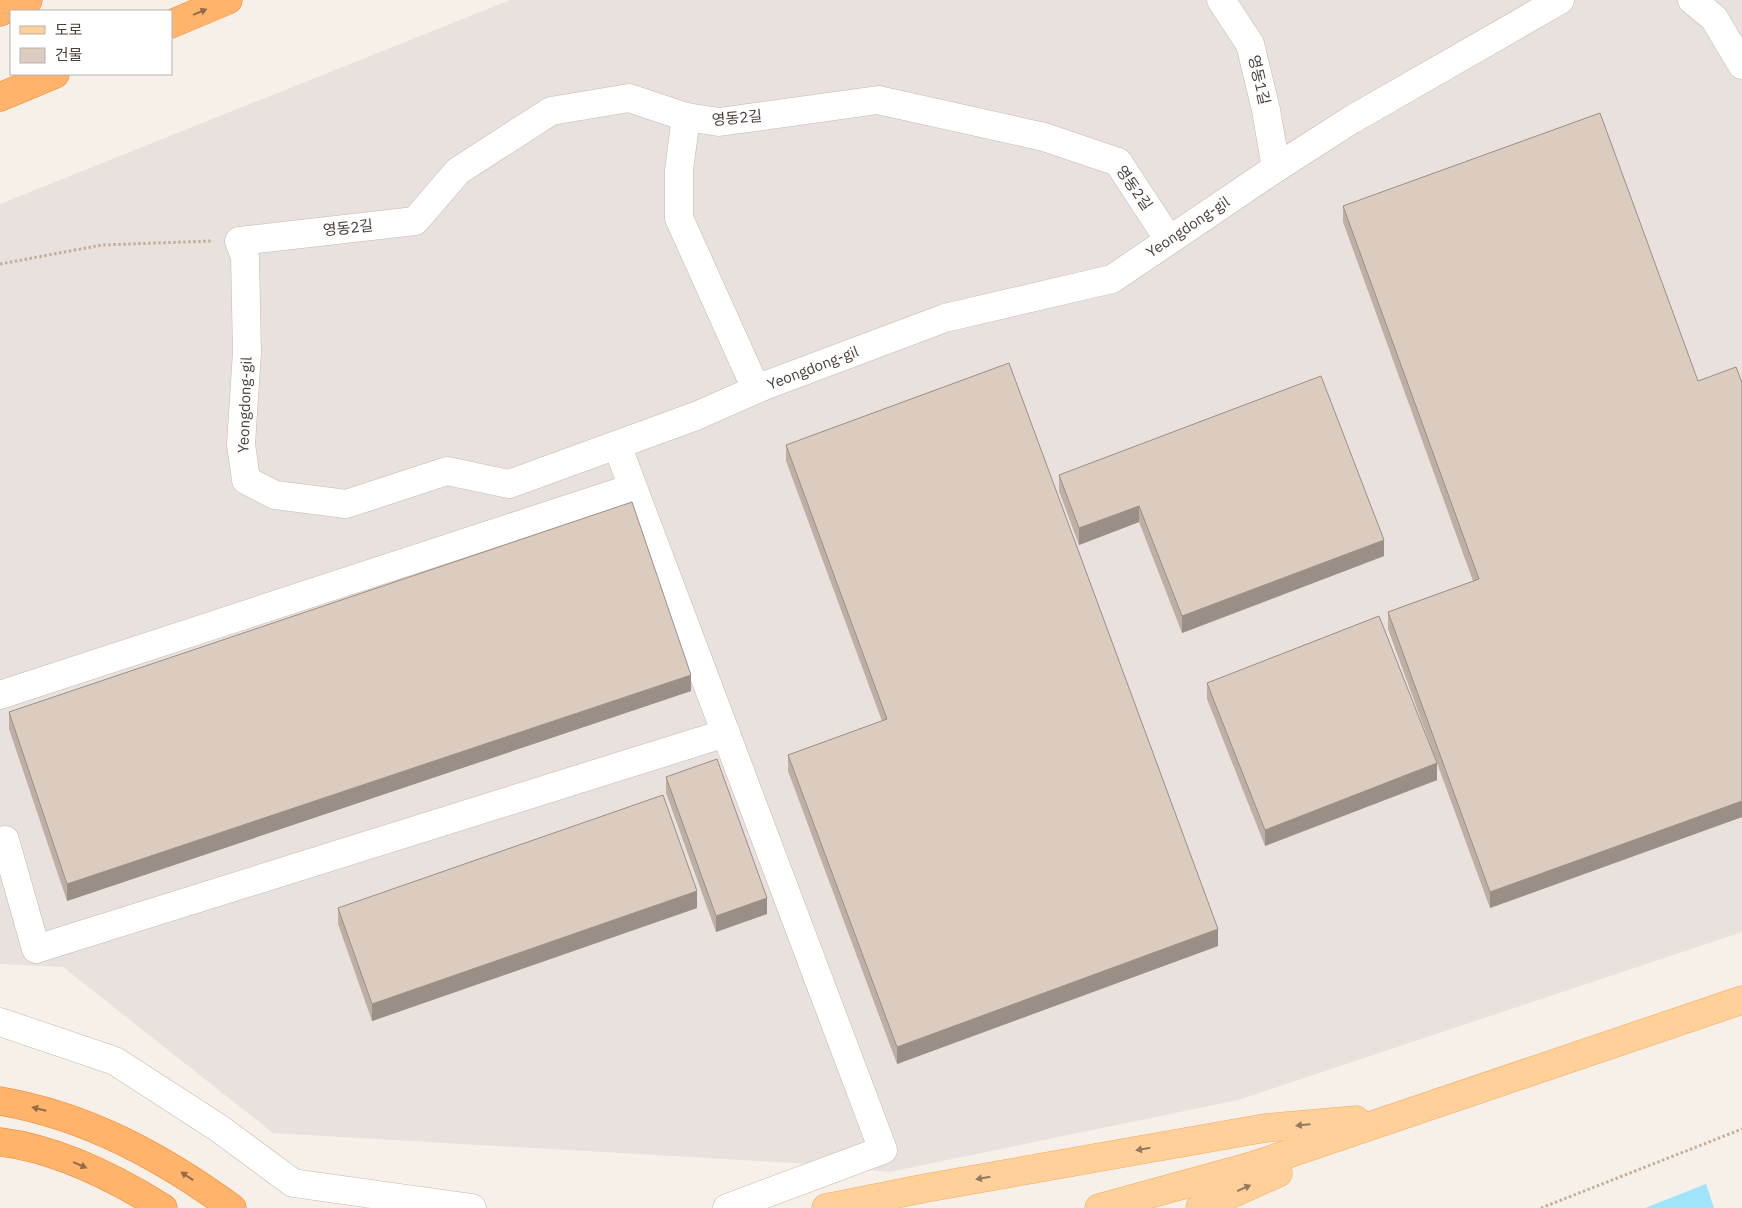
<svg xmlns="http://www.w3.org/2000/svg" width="1742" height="1208" viewBox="0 0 1742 1208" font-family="'IBM Plex Sans','Noto Sans KR',sans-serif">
<rect width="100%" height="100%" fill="#f6f0e9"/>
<polygon fill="#e8e1dd" points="510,0 1742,0 1742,932 1238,1100 889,1172 810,1164 273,1133 63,967 0,964 0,204"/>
<polygon fill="#9fe4f9" points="1706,1184 1714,1208 1645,1208"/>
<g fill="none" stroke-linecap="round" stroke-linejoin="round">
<g stroke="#c6b8ad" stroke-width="29">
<g id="minor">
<polyline points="1221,0 1250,44 1266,110 1276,168"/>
<polyline points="1692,0 1714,18 1742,65"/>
<polyline points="686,117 679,170 679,218 756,389"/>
<polyline points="1169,240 1118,162 1044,137 878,100 719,122 686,117 629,98 551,111 458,171 415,221 239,241 245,257 247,352 241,444 246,480 275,495 346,504 447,471 509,484 696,416 764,386 945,318 1112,279 1276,168 1351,120 1560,0"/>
<polyline points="617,445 883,1150 727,1208"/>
<polyline points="0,695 632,488"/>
<polyline points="0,841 5,840 36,949 726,733"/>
<polyline points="0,1022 115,1061 220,1129 293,1183 472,1208"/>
</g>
</g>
<g stroke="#f2aa5b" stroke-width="29">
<g id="major">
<polyline points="826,1208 926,1188 1265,1128 1356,1120"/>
<polyline points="1099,1208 1252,1166 1742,1000"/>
<polyline points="1200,1208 1278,1173"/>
</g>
</g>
<g stroke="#f08329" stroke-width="29">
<g id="highway">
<polyline points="0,12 28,0"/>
<polyline points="171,24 228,0"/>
<polyline points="0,97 55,74"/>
<path d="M0,1101C87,1116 162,1157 232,1208"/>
<path d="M0,1142C58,1149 115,1178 163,1208"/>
</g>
</g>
<g stroke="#c6ae99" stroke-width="3" stroke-dasharray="2.5 2.5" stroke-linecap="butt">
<polyline points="0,264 102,245 211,241"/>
<polyline points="1541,1208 1742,1129"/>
</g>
<use href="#minor" stroke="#fff" stroke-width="28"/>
<use href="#major" stroke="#ffd099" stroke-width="28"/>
<use href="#highway" stroke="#ffb36b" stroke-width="28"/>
</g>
<g fill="#bdafa4">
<polygon points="1343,206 1698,381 1742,383 1742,817 1490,908 1388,629 1388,612 1473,581 1343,222"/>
<polygon points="786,445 1218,946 897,1064 788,771 788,755 882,721 786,461"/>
<polygon points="1059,475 1384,556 1182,633 1139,522 1079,545 1059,491"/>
<polygon points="1207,683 1437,780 1265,846 1207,699"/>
<polygon points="691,691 67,901 9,729 9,712"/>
<polygon points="666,777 767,914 716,932 666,793"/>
<polygon points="338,908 697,908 372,1021 338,924"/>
</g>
<g fill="#9a8f86">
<polygon points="1139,506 1139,522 1079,545 1079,528"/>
<polygon points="1384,540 1384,556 1182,633 1182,616"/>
<polygon points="691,675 691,691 67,901 67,884"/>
<polygon points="1437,763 1437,780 1265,846 1265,830"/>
<polygon points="1742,801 1742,817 1490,908 1490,892"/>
<polygon points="697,891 697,908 372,1021 372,1004"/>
<polygon points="767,898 767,914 716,932 716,916"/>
<polygon points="1218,929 1218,946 897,1064 897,1047"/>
</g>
<g fill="#dcccbf" stroke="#9a8f86">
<polygon points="1600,113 1698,381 1736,367 1742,383 1742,801 1490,892 1388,612 1479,579 1343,206"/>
<polygon points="1009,363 1218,929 897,1047 788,755 887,719 786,445"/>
<polygon points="1321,376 1384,540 1182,616 1139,506 1079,528 1059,475"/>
<polygon points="632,502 691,675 67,884 9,712"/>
<polygon points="1379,616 1437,763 1265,830 1207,683"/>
<polygon points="717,759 767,898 716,916 666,777"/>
<polygon points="663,795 697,891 372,1004 338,908"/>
</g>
<defs><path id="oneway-solid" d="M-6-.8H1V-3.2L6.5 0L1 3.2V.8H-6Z" transform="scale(1.25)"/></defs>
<g fill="#936d4b">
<use href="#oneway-solid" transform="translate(200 12) rotate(-23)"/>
<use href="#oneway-solid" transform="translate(39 1109) rotate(-166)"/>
<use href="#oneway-solid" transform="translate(80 1165) rotate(23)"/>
<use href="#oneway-solid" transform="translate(187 1176) rotate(-146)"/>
</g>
<g fill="#93795e">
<use href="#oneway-solid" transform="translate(1303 1125) rotate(175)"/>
<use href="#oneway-solid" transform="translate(1143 1149) rotate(170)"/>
<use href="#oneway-solid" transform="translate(983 1178) rotate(170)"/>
<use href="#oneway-solid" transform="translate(1244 1188) rotate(-24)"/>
</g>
<g text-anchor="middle" stroke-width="4" stroke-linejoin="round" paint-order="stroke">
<g font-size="15" fill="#4b3f36" stroke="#fff">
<text transform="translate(1259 80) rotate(77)" y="5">영동1길</text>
<text transform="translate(737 118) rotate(-5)" y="5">영동2길</text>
<text transform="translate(1134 188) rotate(55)" y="5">영동2길</text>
<text transform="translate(1188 227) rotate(-34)" y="5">Yeongdong-gil</text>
<text transform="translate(348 228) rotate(-6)" y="5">영동2길</text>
<text transform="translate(813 368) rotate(-21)" y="5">Yeongdong-gil</text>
<text transform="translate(245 405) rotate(-88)" y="5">Yeongdong-gil</text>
</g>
</g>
<rect x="10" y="10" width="162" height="65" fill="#ffffff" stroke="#b7b2af"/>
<rect x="20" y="26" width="25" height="8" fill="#ffd099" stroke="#b7b2af"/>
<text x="55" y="35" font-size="15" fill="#4b3f36">도로</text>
<rect x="20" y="48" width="25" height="15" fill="#dcccbf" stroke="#b7b2af"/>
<text x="55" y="60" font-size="15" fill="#4b3f36">건물</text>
</svg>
